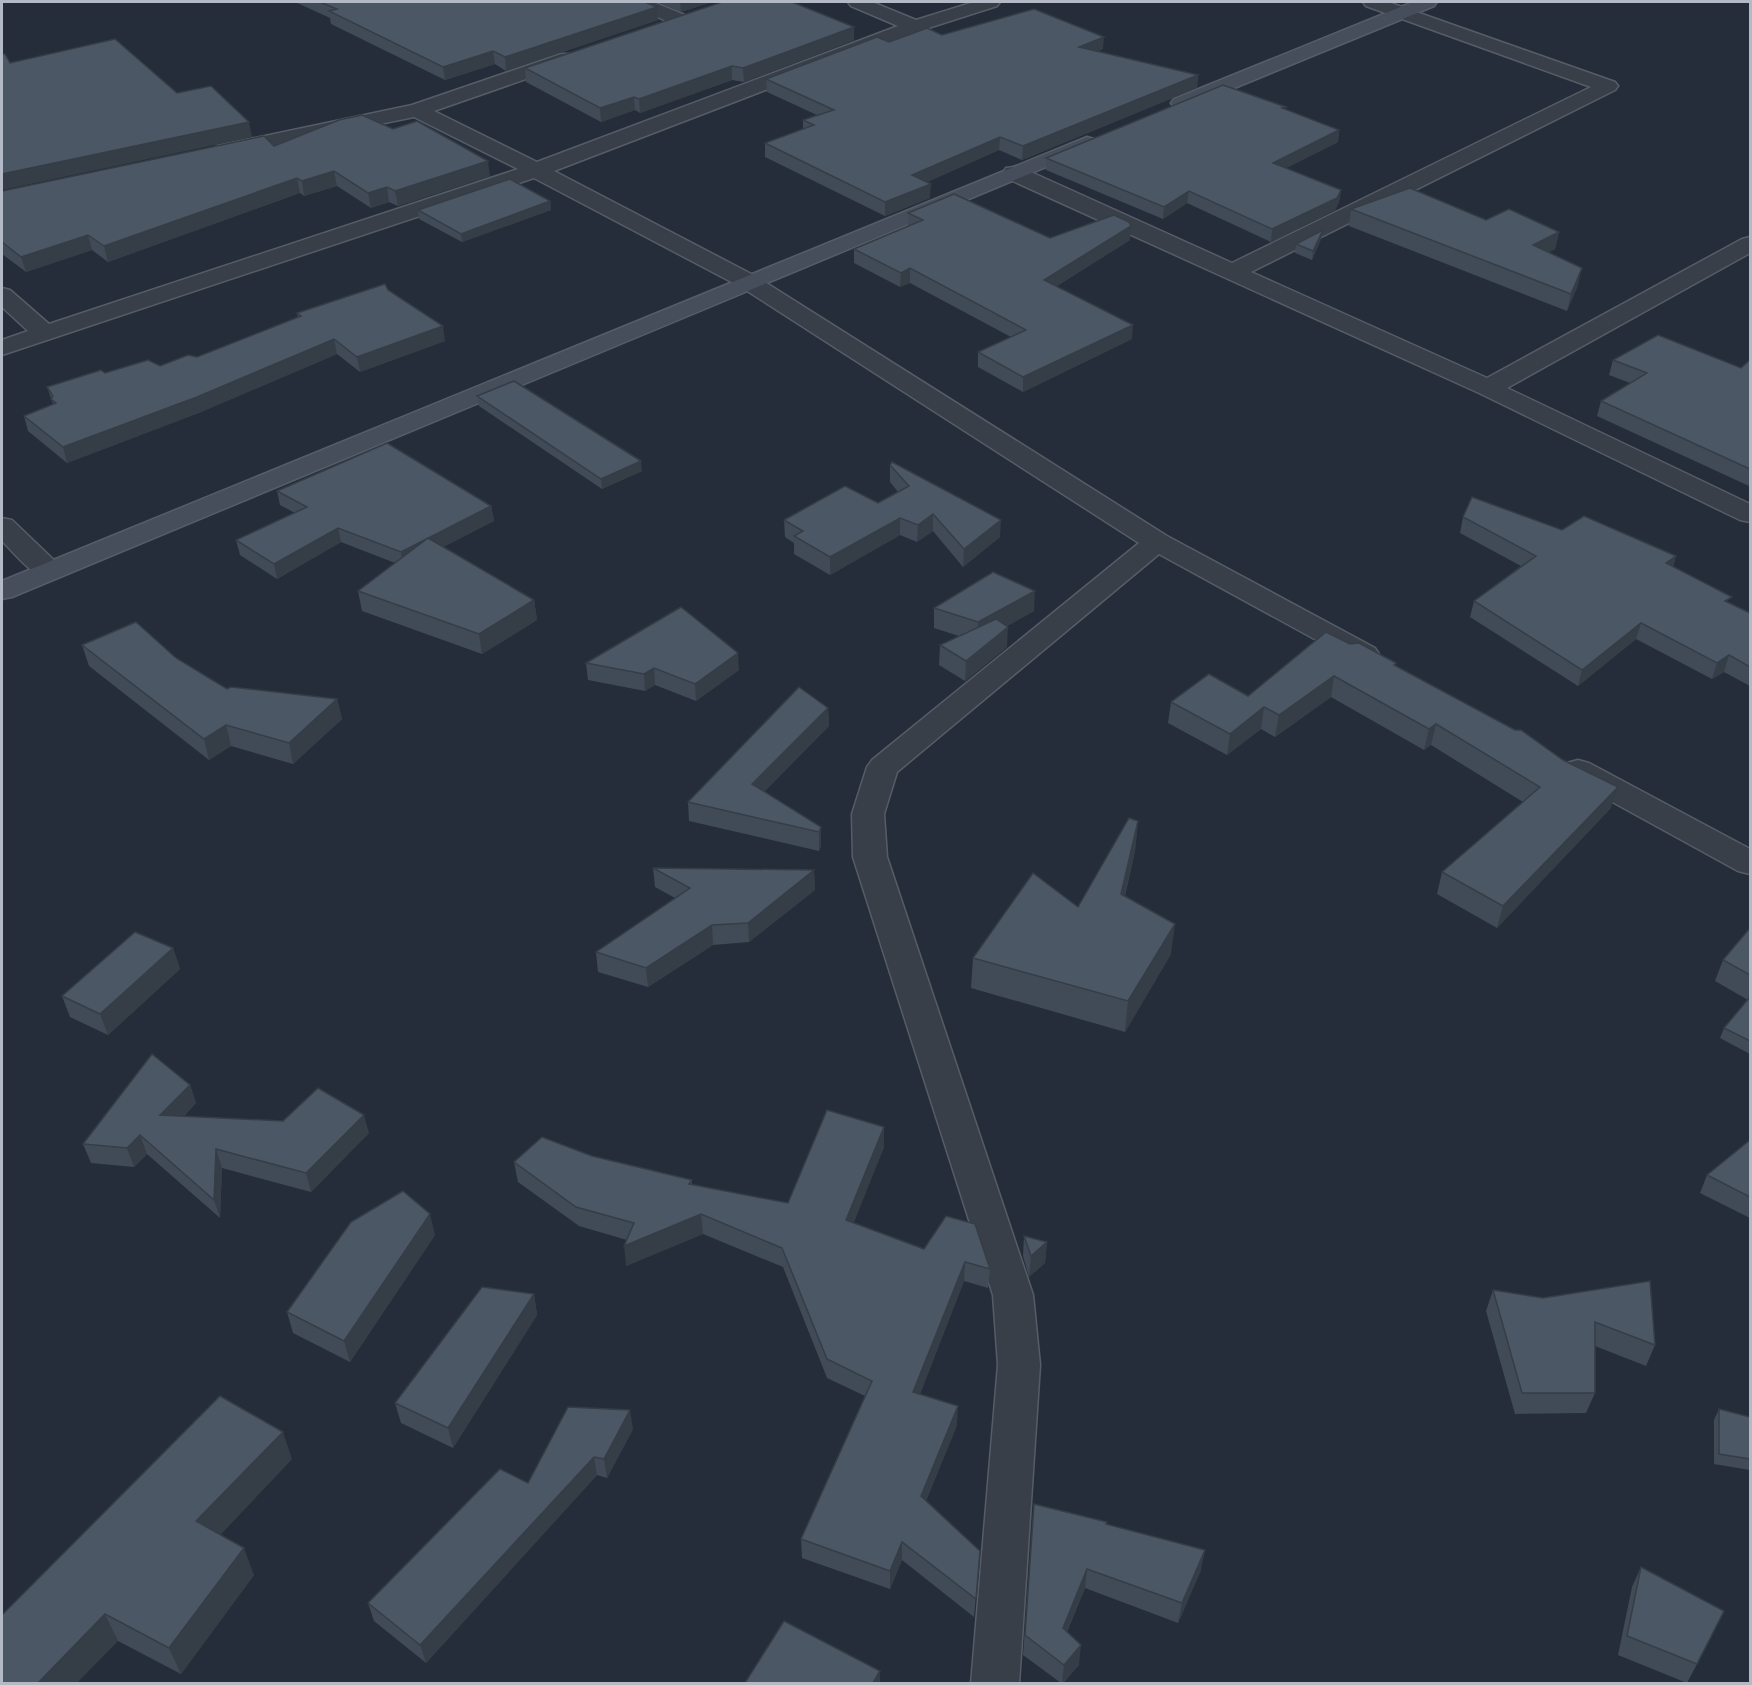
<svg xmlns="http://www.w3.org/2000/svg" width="1752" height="1685" viewBox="0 0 1752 1685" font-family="'Noto Sans',sans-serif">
<rect width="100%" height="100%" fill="#242d39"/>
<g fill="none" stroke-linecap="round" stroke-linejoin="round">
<g stroke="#565d67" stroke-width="3">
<g id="street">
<polygon points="630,2 653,2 687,16 689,20 687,24 673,24 633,6"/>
<polygon points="848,2 872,2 916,20 974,2 1000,2 997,6 922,30 554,171 757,277 1167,536 1375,648 1379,654 1375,660 1364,663 1353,660 1159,554 897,772 884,814 887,857 1033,1295 1040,1365 1019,1684 971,1684 998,1365 993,1295 853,857 852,814 867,767 872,760 1139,543 741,287 534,178 2,355 2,340 28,331 2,307 2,288 10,290 49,324 518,169 414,117 224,156 217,154 214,150 217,146 412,105 561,54 575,54 578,58 575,62 434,111 537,162 898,26 851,6"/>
<polygon points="1363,2 1388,2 1615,82 1618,86 1615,90 1251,272 1487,378 1742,239 1750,237 1750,253 1507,388 1750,504 1750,522 1740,520 1479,393 1006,178 1003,173 1006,168 1014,167 1022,168 1232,263 1591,87 1366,6"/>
<path d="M2,518L12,520L59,565L63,571L59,577C35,583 18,556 2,541Z"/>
<polygon points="1578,760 1589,763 1750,849 1750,874 1738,871 1567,777 1562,770 1567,763"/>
</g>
</g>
<g stroke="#565d67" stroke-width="3">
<g id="secondary">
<polygon points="1413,2 1437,2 1434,6 1188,107 1174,107 1171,103 1174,99"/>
<polygon points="1087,137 1094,139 1097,143 1094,147 12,597 2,599 2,581"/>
</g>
</g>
<use href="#street" fill="#383f49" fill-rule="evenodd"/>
<use href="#secondary" fill="#464e5c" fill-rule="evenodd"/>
</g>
<g fill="#414b57">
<polygon points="295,2 645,2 657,7 658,20 506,71 495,64 445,80 331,24 330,18"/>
<polygon points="658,2 712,2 681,12"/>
<polygon points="854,27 854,40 744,82 732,80 640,113 635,110 601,122 526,82 525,68"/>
<polygon points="942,35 1103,49 1098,51 1198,75 1197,88 1022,160 999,150 927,182 930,198 885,216 765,157 765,143 803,129 803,120 817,115 767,92 766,79 889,42"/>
<polygon points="1286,110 1339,130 1338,142 1286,168 1341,190 1339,202 1335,210 1271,242 1187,203 1163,219 1046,170 1046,158"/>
<polygon points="274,146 490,176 398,206 389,202 371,208 337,186 304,196 300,193 108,262 92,250 26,272 2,254 2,191"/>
<polygon points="550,201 551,210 462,242 419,219 418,210"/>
<polygon points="1351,209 1486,220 1559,232 1555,249 1549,252 1578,285 1567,311 1349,226"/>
<polygon points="908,213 1050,238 1130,240 1057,286 1132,339 1023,392 978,367 978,352 1011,337 910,283 900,287 854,263 854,249 908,226"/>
<polygon points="1321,239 1312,260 1295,253 1296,244"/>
<polygon points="388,290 445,341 360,372 337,354 201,412 67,463 28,431 24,416 53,404 47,387 105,373 160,366 197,357 298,318 297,313"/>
<polygon points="1613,360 1741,368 1750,360 1750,485 1749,486 1597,416 1601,401 1630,383 1609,375"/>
<polygon points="477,396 642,471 602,489 479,406"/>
<polygon points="890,465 1000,537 963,567 933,531 917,542 900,535 830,575 794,554 794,543 785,537 784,520 878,503 898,492 890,482"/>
<polygon points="277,491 491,506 494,521 443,547 534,600 537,620 482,654 362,611 358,591 395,563 341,542 277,579 240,555 236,540 295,513 280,505"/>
<polygon points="1463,517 1562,530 1676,556 1673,567 1730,603 1750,613 1750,686 1724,672 1712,679 1636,639 1578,686 1470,617 1474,601 1521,566 1460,533"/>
<polygon points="934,608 1034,611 1007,626 1007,647 965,681 939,665 940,645 959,636 934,628"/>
<polygon points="1350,644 1396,663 1395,665 1611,808 1497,928 1437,894 1442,872 1523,802 1431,745 1424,750 1331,697 1275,737 1261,729 1227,755 1168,723 1171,702 1248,696"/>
<polygon points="82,645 176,658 227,689 337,699 342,719 293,764 231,746 209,760 89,666"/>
<polygon points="586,663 739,670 696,701 655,685 645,691 588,680"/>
<polygon points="828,708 829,726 764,792 821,827 821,846 819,851 689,821 688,802"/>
<polygon points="1138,821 1135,851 1125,896 1171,954 1125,1032 971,988 973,958 1078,907"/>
<polygon points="653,868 814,870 815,890 749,942 713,945 648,987 598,972 596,952 675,898 655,887"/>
<polygon points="1750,928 1750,996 1748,1000 1715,981 1723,960"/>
<polygon points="173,948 180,969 108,1035 70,1017 62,996"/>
<polygon points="1750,997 1750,1054 1720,1038 1724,1028"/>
<polygon points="190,1085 196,1103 184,1116 369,1133 311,1192 222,1168 220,1218 147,1154 134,1167 91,1163 83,1144"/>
<polygon points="1750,1140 1750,1218 1700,1193 1707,1175"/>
<polygon points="884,1147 853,1223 924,1249 990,1269 988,1288 964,1281 920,1394 957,1425 926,1501 980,1551 974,1617 902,1560 890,1589 802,1558 801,1539 865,1396 827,1378 783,1267 703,1234 626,1266 627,1240 579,1226 518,1182 514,1162 592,1156 692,1180 692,1185 788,1203"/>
<polygon points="435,1235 350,1362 293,1333 287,1312"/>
<polygon points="1024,1236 1047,1242 1045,1263 1029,1277 1023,1256"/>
<polygon points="1493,1290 1543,1298 1655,1345 1646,1366 1595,1346 1595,1393 1586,1413 1515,1414 1486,1311"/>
<polygon points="534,1294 537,1315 453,1448 401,1423 395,1403"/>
<polygon points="1719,1409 1750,1417 1750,1470 1714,1464 1714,1420"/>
<polygon points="633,1429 607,1478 597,1475 426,1663 374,1621 368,1603 528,1483"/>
<polygon points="292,1459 220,1535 254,1575 181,1674 118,1641 2,1683"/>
<polygon points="1034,1504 1107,1522 1106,1524 1201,1570 1178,1623 1085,1588 1067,1632 1079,1665 1063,1683 1061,1683 1023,1655"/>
<polygon points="1641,1567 1697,1664 1687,1683 1618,1655 1632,1587"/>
</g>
<g fill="#353d47">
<polygon points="680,2 712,2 681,12"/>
<polygon points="657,7 658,20 506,71 505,57"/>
<polygon points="854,27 854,40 744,82 743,68"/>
<polygon points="1104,37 1103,49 1078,59 1079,47"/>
<polygon points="493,51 495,64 445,80 443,67"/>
<polygon points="732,66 732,80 640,113 639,99"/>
<polygon points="1198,75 1197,88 1022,160 1023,146"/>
<polygon points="634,97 635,110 601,122 600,108"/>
<polygon points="249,122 252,137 2,190 2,174"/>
<polygon points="1339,130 1338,142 1272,175 1273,163"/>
<polygon points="1000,137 999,150 912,189 912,175"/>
<polygon points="488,161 490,176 398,206 395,191"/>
<polygon points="334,171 337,186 304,196 302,181"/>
<polygon points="297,178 300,193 108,262 104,246"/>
<polygon points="931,184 930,198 885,216 885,202"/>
<polygon points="387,187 389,202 371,208 368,193"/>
<polygon points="1341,190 1339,202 1335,210 1271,242 1272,229"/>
<polygon points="1189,191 1187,203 1163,219 1164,207"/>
<polygon points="550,201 551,210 462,242 461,234"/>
<polygon points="1131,226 1130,240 1043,295 1044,280"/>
<polygon points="1323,230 1321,239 1312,260 1313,251"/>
<polygon points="1559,232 1555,249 1530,262 1533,245"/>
<polygon points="88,235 92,250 26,272 21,257"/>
<polygon points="910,268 910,283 900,287 901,273"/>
<polygon points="1582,268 1578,285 1567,311 1571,294"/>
<polygon points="1133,325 1132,339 1023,392 1023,377"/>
<polygon points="443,326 445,341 360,372 357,357"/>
<polygon points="334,339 337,354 201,412 67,463 63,447"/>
<polygon points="641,461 642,471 602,489 601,479"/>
<polygon points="491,506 494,521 403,567 401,552"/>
<polygon points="933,514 933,531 917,542 918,525"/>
<polygon points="900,518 900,535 830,575 830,557"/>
<polygon points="1001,520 1000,537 963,567 964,549"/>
<polygon points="338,528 341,542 277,579 274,564"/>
<polygon points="1676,556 1671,572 1666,563"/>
<polygon points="1035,591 1034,611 977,642 978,622"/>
<polygon points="534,600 537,620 482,654 479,634"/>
<polygon points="1641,623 1636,639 1578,686 1582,670"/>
<polygon points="1008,627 1007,647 965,681 966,661"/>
<polygon points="738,653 739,670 696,701 695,684"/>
<polygon points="1729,655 1724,672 1712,679 1717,663"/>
<polygon points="654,668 655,685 645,691 644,674"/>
<polygon points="1334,676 1331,697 1275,737 1279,715"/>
<polygon points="337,699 342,719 293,764 289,743"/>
<polygon points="1264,707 1261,729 1227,755 1230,734"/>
<polygon points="828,708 829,726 753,803 752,784"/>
<polygon points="1436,724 1431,745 1424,750 1429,729"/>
<polygon points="226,725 231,746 209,760 204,739"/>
<polygon points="1618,787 1611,808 1497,928 1503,906"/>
<polygon points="1138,821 1135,851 1118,924 1121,894"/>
<polygon points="821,827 821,846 819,851 819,832"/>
<polygon points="814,870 815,890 749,942 748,923"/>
<polygon points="1175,924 1171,954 1125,1032 1128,1001"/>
<polygon points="712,925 713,945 648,987 646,968"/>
<polygon points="173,948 180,969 108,1035 100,1014"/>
<polygon points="190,1085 196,1103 167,1133 160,1115"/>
<polygon points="364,1115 369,1133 311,1192 306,1173"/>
<polygon points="884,1127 884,1147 847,1240 846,1220"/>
<polygon points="140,1135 147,1154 134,1167 127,1148"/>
<polygon points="216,1149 222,1168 220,1218 214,1200"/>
<polygon points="430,1214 435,1235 350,1362 344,1341"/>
<polygon points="701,1214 703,1234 626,1266 624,1246"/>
<polygon points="1047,1242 1045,1263 1029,1277 1031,1256"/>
<polygon points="965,1262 964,1281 913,1411 913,1392"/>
<polygon points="534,1294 537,1315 453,1448 448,1428"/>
<polygon points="958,1406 957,1425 920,1515 921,1496"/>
<polygon points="630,1410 633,1429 607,1478 604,1459"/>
<polygon points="283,1432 292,1459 207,1548 196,1521"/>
<polygon points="594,1457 597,1475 426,1663 420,1645"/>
<polygon points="902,1542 902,1560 890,1589 890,1571"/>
<polygon points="244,1548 254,1575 181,1674 169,1648"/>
<polygon points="1205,1550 1201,1570 1178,1623 1182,1603"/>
<polygon points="1087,1569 1085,1588 1060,1647 1063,1628"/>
<polygon points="105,1614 118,1641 77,1683 38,1683"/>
<polygon points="1081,1645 1079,1665 1062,1683 1064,1665"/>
<polygon points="880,1671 880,1683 873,1683"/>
</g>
<g fill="#4c5765" stroke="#353d47" stroke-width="1.5">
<polygon points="320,2 645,2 657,7 505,57 493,51 443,67 329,11 337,9"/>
<polygon points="722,2 792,2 854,27 743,68 732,66 639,99 634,97 600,108 525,68"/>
<polygon points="1034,9 1104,37 1079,47 1198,75 1023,146 1000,137 912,175 931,184 885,202 765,143 814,125 803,120 834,110 766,79 877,37 889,42 927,28 942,35"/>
<polygon points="115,39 177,93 211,86 249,122 2,174 2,54 5,54 10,63"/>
<polygon points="1223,85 1286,107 1282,108 1339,130 1273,163 1341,190 1337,198 1272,229 1189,191 1164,207 1046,158"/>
<polygon points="362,115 393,129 417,121 488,161 395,191 387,187 368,193 334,171 302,181 297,178 104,246 88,235 21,257 2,242 2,191 264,136 274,146 339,120"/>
<polygon points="510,179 550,201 461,234 418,210"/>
<polygon points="1410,188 1486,220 1509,209 1559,232 1533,245 1582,268 1571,294 1351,209"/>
<polygon points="954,194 1050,238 1114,215 1129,222 1131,226 1044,280 1133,325 1023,377 978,352 1026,330 910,268 901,273 854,249 923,220 908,213"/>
<polygon points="1323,230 1313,251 1296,244"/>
<polygon points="385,284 388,290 443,326 357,357 334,339 197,397 63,447 24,416 56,403 51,399 53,396 47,387 101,370 105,373 148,360 160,366 188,355 197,357 301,316 297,313"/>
<polygon points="1658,335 1741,368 1750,360 1750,469 1601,401 1647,373 1613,360"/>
<polygon points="514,381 641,461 601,479 477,396"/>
<polygon points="387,443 491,506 401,552 338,528 274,564 236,540 307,507 277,491"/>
<polygon points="892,462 1001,520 964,549 933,514 918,525 900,518 830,557 794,536 803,531 784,520 845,486 878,503 909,486 890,465"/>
<polygon points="1472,497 1562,530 1584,516 1676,556 1666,563 1732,597 1725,601 1750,613 1750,667 1729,655 1717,663 1641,623 1582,670 1474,601 1536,556 1463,517"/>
<polygon points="428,538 534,600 479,634 358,591"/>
<polygon points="993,572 1035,591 978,622 934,608"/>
<polygon points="681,607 738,653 695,684 654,668 644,674 586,663"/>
<polygon points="996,619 1008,627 966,661 940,645"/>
<polygon points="136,622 176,658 227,689 231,687 337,699 289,743 226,725 204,739 82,645"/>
<polygon points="1326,632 1350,644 1359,643 1396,663 1394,665 1515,730 1521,730 1563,760 1618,787 1503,906 1442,872 1540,787 1436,724 1429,729 1334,676 1279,715 1264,707 1230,734 1171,702 1209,674 1248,696"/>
<polygon points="799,687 828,708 752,784 821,827 819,832 688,802"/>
<polygon points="1129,818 1138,821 1121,894 1175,924 1128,1001 973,958 1033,873 1078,907"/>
<polygon points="653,868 814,870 748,923 712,925 646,968 596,952 690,888"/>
<polygon points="1750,928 1750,975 1723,960"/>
<polygon points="135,932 173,948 100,1014 62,996"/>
<polygon points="1750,997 1750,1041 1724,1028"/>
<polygon points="152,1054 190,1085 160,1115 283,1121 318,1088 364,1115 306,1173 216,1149 214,1200 140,1135 127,1148 83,1144"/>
<polygon points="827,1110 884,1127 846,1220 924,1249 946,1216 975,1224 990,1269 965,1262 913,1392 958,1406 921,1496 980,1551 976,1599 902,1542 890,1571 801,1539 872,1381 827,1359 782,1248 701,1214 624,1246 634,1223 576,1207 514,1162 542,1137 592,1156 692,1180 689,1184 788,1203"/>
<polygon points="1750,1140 1750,1197 1707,1175"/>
<polygon points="403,1191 430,1214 344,1341 287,1312 351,1222"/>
<polygon points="1024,1236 1047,1242 1031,1256"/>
<polygon points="1650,1281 1655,1345 1595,1322 1595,1393 1522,1393 1493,1290 1543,1298"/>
<polygon points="482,1287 534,1294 448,1428 395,1403"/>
<polygon points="220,1396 283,1432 196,1521 244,1548 169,1648 105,1614 38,1683 2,1683 2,1615"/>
<polygon points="568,1407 630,1410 604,1459 594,1457 420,1645 368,1603 500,1469 528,1483"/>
<polygon points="1719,1409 1750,1417 1750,1459 1719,1454"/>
<polygon points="1034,1504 1107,1522 1106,1524 1205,1550 1182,1603 1087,1569 1063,1628 1081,1645 1064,1665 1025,1635"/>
<polygon points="1641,1567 1724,1611 1697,1664 1627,1636"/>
<polygon points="784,1621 880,1671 873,1683 745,1683"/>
</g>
<rect width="1752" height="1685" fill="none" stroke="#b3bac5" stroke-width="6"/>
</svg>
